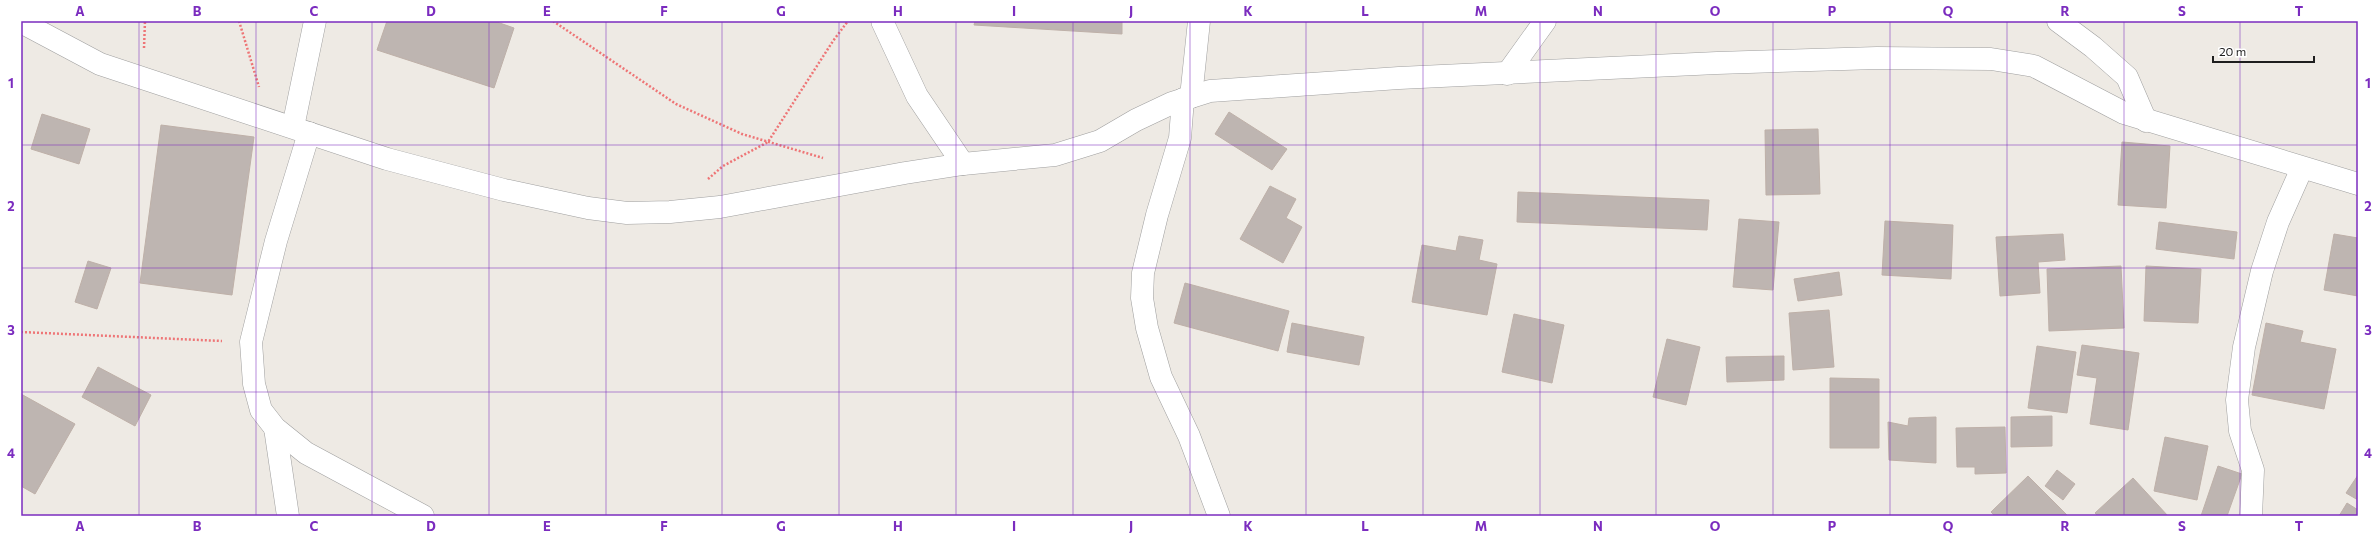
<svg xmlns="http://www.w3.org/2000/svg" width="2379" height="537" viewBox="0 0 2379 537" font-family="Commissioner,sans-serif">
<rect width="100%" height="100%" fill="#eeeae4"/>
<g fill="#beb5b1" stroke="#beb0a8">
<polygon points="387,21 494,21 514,28 494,88 377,50"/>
<polygon points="975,21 1122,21 1122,34 974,25"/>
<polygon points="1229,112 1287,149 1272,170 1215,134"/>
<polygon points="42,114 90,129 79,164 31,149"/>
<polygon points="161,125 254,137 232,295 140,283"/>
<polygon points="1818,129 1820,194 1766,195 1765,130"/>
<polygon points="2122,142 2170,146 2166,208 2118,205"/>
<polygon points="1270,186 1296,199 1286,218 1302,227 1283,263 1240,239"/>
<polygon points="1518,192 1709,200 1707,230 1517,222"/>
<polygon points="1739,219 1779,222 1773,290 1733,287"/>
<polygon points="1885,221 1953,225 1951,279 1882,275"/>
<polygon points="2159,222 2237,232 2234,259 2156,249"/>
<polygon points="2063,234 2065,260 2038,262 2040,293 2000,296 1996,237"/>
<polygon points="2334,234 2358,238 2358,296 2324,290"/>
<polygon points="1459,236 1483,240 1479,260 1497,264 1487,315 1412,302 1422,245 1456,251"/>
<polygon points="88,261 111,268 97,309 75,302"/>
<polygon points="2121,266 2124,328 2049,331 2047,269"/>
<polygon points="2146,266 2201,269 2198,323 2144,321"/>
<polygon points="1839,272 1842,295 1798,301 1794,279"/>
<polygon points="1185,283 1289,311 1278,351 1174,323"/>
<polygon points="1829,310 1834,367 1793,370 1789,313"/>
<polygon points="1514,314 1564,325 1552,383 1502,372"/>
<polygon points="1292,323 1364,337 1359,365 1287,352"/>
<polygon points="2266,323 2303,331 2300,342 2336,349 2324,409 2252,395"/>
<polygon points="1667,339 1700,347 1686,405 1653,397"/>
<polygon points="2082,345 2139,353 2128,430 2090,424 2097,378 2077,375"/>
<polygon points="2037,346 2076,352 2067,413 2028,408"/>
<polygon points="1784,356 1784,380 1727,382 1726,357"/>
<polygon points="98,367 151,395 135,426 82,397"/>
<polygon points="1830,378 1879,379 1879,448 1830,448"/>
<polygon points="21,394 75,424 35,494 21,486"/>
<polygon points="2052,416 2052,446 2011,447 2011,417"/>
<polygon points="1936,417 1936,463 1889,460 1888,422 1908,426 1909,418"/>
<polygon points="2005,427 2006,473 1975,474 1975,467 1957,467 1956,428"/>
<polygon points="2165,437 2208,446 2197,500 2154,491"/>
<polygon points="2218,466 2242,474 2227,516 2201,516"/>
<polygon points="2057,470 2075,484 2063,500 2045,486"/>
<polygon points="2358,475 2358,500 2346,493"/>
<polygon points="2028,476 2068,516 1995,516 1991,512"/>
<polygon points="2133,478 2168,516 2098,516 2095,513"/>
<polygon points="2347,503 2358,510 2358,516 2339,516"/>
</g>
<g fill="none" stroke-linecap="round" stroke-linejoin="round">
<g stroke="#9f9f9f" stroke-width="23">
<g id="street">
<polyline points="882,21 917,96 963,164"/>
<polyline points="2058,21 2093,47 2127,77 2146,121"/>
<polyline points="21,22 100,64 387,159 504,190 588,208 627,213 670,212 720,207 905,173 963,164 1055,155 1100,141 1136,120 1172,103 1210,91 1399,78 1717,63 1877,58 1991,59 2034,66 2124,113 2358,184"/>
<polyline points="1507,74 1545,21"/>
<polyline points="1191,97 1199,21"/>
<polyline points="1183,99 1180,138 1157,215 1143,273 1142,298 1147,328 1161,377 1189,436 1219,516"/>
<polyline points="293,127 315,21"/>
<polyline points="309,133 276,241 251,342 254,384 261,410 275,428 306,453 423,516"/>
<polyline points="275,428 288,516"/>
<polyline points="2251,516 2253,470 2240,431 2237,400 2244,347 2262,271 2278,222 2302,168"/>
</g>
</g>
<g stroke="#ee7576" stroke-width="2.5" stroke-dasharray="2 2" stroke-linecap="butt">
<polyline points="239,21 259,87"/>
<polyline points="553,21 676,104 742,134 823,158"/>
<polyline points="144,48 145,21"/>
<polyline points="708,179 723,166 768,142 833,41 848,21"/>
<polyline points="21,332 222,341"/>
</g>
<use href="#street" stroke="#fff" stroke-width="22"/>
</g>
<path fill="none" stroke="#7b2cbf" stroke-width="1" stroke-opacity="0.55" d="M139,21V516M256,21V516M372,21V516M489,21V516M606,21V516M722,21V516M839,21V516M956,21V516M1073,21V516M1190,21V516M1306,21V516M1423,21V516M1540,21V516M1656,21V516M1773,21V516M1890,21V516M2007,21V516M2124,21V516M2240,21V516M21,145H2358M21,268H2358M21,392H2358"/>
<rect width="2379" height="537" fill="none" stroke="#ffffff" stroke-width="44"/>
<path d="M2213 56v6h101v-6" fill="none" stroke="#1e1e1e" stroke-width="2"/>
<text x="2219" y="56" font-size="12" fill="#1e1e1e" stroke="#ffffff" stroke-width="3" paint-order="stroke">20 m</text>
<rect x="22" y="22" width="2335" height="493" fill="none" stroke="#7b2cbf" stroke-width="1.5"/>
<g font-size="13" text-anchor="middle" font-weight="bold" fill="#7b2cbf">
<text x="80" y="16">A</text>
<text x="197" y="16">B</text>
<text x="314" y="16">C</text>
<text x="431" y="16">D</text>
<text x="547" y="16">E</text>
<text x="664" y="16">F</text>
<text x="781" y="16">G</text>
<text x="898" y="16">H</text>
<text x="1014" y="16">I</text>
<text x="1131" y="16">J</text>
<text x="1248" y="16">K</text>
<text x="1365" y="16">L</text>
<text x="1481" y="16">M</text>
<text x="1598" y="16">N</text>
<text x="1715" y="16">O</text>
<text x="1832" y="16">P</text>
<text x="1948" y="16">Q</text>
<text x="2065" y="16">R</text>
<text x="2182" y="16">S</text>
<text x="2299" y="16">T</text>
<text x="11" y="88">1</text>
<text x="2368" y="88">1</text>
<text x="11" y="211">2</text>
<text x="2368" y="211">2</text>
<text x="11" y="335">3</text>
<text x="2368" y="335">3</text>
<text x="11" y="458">4</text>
<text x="2368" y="458">4</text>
<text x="80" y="531">A</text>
<text x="197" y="531">B</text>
<text x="314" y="531">C</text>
<text x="431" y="531">D</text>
<text x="547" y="531">E</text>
<text x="664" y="531">F</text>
<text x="781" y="531">G</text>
<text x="898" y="531">H</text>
<text x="1014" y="531">I</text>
<text x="1131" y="531">J</text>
<text x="1248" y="531">K</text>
<text x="1365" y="531">L</text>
<text x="1481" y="531">M</text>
<text x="1598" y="531">N</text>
<text x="1715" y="531">O</text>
<text x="1832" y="531">P</text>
<text x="1948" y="531">Q</text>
<text x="2065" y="531">R</text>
<text x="2182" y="531">S</text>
<text x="2299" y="531">T</text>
</g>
</svg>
